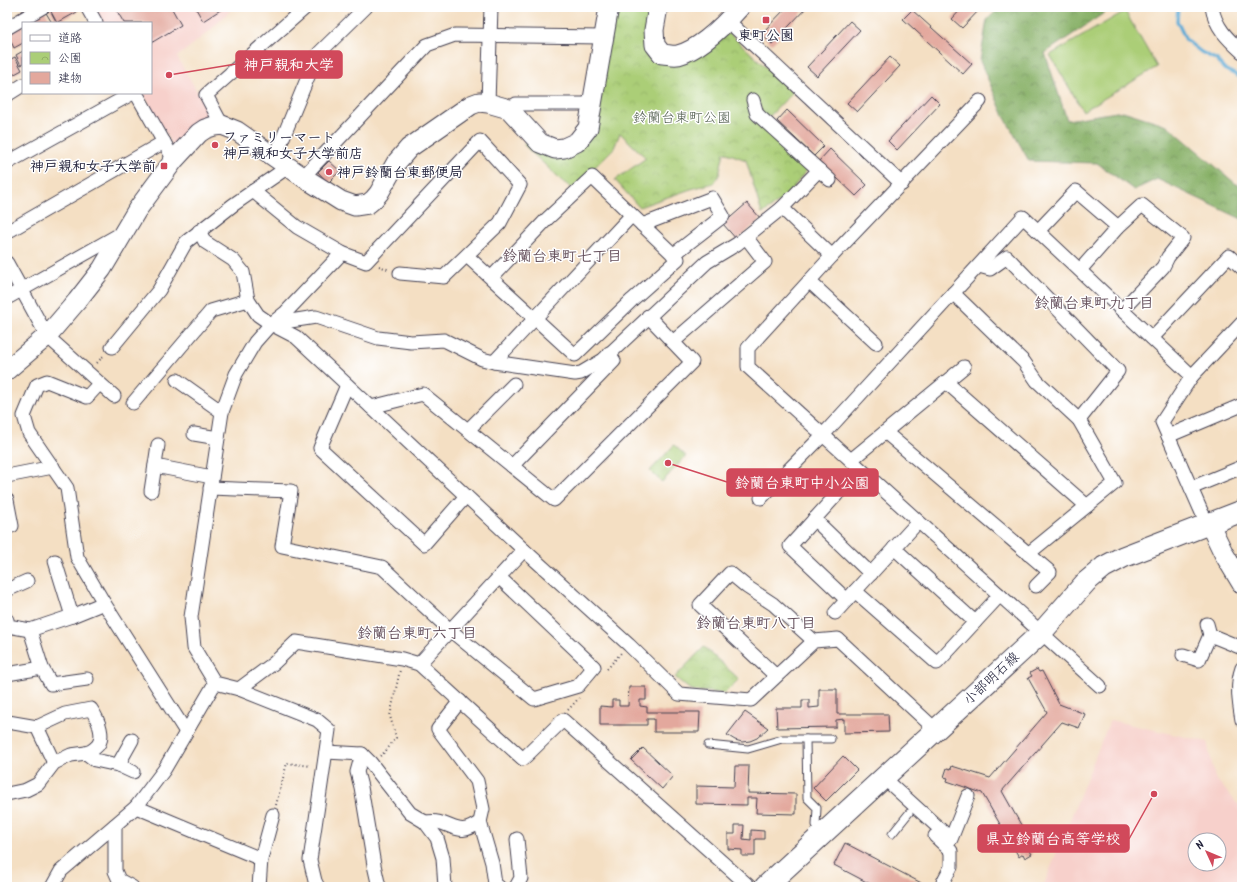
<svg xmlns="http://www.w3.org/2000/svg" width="1249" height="894" viewBox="0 0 1249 894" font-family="Kalam,'Klee One',sans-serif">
<defs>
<pattern id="forest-crowns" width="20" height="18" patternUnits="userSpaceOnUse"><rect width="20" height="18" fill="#88b168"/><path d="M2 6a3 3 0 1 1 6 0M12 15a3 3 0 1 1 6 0" fill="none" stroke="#6f9057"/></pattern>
<pattern id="park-crowns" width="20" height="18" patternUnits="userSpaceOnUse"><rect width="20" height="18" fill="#abce77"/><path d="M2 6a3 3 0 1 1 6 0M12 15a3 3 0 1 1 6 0" fill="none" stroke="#93b168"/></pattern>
</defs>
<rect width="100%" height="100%" fill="#fff"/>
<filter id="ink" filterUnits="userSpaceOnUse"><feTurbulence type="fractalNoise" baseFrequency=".025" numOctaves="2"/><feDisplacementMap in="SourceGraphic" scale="8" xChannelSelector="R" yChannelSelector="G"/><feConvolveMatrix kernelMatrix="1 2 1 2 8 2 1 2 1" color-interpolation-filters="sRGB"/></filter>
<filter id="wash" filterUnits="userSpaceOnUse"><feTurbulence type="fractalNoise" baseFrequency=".012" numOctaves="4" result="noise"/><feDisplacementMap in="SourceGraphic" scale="16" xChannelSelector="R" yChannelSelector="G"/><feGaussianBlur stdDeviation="0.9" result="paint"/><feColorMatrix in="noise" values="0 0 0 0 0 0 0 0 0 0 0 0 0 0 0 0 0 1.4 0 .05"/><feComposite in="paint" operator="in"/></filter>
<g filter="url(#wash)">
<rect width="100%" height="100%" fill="#f4dfc3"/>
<g fill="#f7d0cb" fill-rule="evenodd">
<polygon points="95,7 234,7 207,33 177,57 212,117 175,150 143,93 151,93 151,23 104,23"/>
<path d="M1110,720L1207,742L1215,778L1242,809V887H1043ZM1195,840H1219V864H1195Z"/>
</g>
<polygon fill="url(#forest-crowns)" stroke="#556a52" points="1000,7 1113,7 1045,53 1067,120 1123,111 1167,125 1236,184 1242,186 1242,219 1157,179 1134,190 1097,163 1029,161 1004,116 980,61 987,20"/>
<g fill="url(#park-crowns)" stroke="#667859">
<polygon points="618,7 652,7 645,47 657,58 681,63 729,33 793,92 762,124 809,167 787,196 762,214 746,160 724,152 719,175 714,183 691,189 639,207 615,180 646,158 620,133 614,148 573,189 562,181 523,144 530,141 570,153"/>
<polygon points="674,445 686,456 662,482 650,471"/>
<polygon points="704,647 739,679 725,693 695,691 688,688 675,677"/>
</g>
<polygon fill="#abce77" stroke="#667859" points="1125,11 1157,67 1083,111 1050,55"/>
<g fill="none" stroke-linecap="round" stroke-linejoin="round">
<polyline stroke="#5caad5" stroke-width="3.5" points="1178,7 1177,21 1186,40 1201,52 1217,60 1224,69 1242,78"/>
</g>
<g id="blocks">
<g fill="#e3a89d">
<polygon points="51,7 74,7 77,12 57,23 49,8"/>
<polygon points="120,7 171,7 181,25 151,43 151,23 124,23 117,11 121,9"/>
<polygon points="195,7 225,7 203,21"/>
<polygon points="787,7 807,7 772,44 761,34"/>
<polygon points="963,7 982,7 962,28 952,19"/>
<polygon points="912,10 972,64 963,74 903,19"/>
<polygon points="45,11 52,23 31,23 29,19"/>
<polygon points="850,21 860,30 817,76 807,67"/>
<polygon points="23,25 23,43 14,48 7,33"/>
<polygon points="23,51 23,64 21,65 16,55"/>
<polygon points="15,57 22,70 11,76 7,70 7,61"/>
<polygon points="890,57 900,66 857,112 847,103"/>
<polygon points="931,95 940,104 897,150 888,141"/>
<polygon points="787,110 824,146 814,156 777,121"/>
<polygon points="830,149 867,185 856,196 819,161"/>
<polygon points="329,161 340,171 328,183 318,172"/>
<polygon points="747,203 761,219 737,240 723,224"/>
<polygon points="1037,669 1039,672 1042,671 1059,704 1085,714 1079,728 1062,722 1002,791 1034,848 1030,851 1032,854 1025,858 1023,854 1019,857 982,793 947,781 948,778 944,777 947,768 951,769 952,766 990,778 1047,712 1028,678 1032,676 1030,673"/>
<polygon points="629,687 646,687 646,700 640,700 640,706 647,707 647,712 700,712 699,732 654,732 654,719 647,719 647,725 600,725 600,706 612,707 612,700 619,700 619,706 628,706"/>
<polygon points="819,689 837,689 837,714 888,714 889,732 844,733 844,719 836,720 836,727 777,728 776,708 802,708 802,700 809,700 809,708 819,707"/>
<polygon points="745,712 768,728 757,738 750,741 742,742 735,740 727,735"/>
<polygon points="643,748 673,776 662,789 631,760"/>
<polygon points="843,756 857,770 826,801 813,788"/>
<polygon points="735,766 749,766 748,793 796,794 796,814 756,813 757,798 747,798 747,805 696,804 696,786 734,787"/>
<polygon points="735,825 744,825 743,839 751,840 751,830 764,831 764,839 755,839 755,856 742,856 742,850 728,849 728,834 735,834"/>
<polygon points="845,843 929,887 876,887 834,865"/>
</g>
</g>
</g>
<g filter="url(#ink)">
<use href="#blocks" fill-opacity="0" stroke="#423e4f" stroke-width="1"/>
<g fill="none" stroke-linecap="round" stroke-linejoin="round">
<g stroke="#423e4f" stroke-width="9">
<g id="lane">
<polyline points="806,739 807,798 817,808 816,825 822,832"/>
<polyline points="708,745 748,749 782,739 831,739"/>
<polyline points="892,834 909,813"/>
</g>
</g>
<g stroke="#423e4f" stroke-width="15">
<g id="street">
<polyline points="87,7 96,23"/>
<path d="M1212,7C1215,27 1228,39 1242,52"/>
<polyline points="728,21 902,184"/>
<polyline points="7,28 43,7"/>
<polyline points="136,93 174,160"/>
<polyline points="7,95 23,85"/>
<polyline points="753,100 757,114 830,180"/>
<polyline points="980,101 832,256 748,348 748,367 1100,686"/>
<polyline points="488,103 491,7"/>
<polyline points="509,109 516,104 592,104"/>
<polyline points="222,125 206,95 306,7"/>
<polyline points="275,157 317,55 366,7"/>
<polyline points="7,163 133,93"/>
<polyline points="303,177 427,45 455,35 603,37"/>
<polyline points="253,191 297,227 342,253 366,262 480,141 520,185 500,223 444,277 400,273"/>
<polyline points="782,208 832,256"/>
<polyline points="642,225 712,198 723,216 673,255"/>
<polyline points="199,231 205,242 233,260 243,272 248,300 258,315 271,324 296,337 524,550 629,645 679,694 751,700 814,641 838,639 936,730"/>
<polyline points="1038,231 1076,191 1118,227"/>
<polyline points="7,232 164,142"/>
<polyline points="467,256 575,355 632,300 678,259 592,177 547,219 491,278"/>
<polyline points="7,263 47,336 114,396"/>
<polyline points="979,266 990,269 1007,257 1118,371 1079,420"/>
<polyline points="1080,270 1118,227 1142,205 1183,238 1168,257 1163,267 1122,310"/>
<polyline points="809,281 876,343"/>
<polyline points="953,293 1024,362 1037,381 1079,420 1115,483 1028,554"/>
<polyline points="7,298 122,233"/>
<polyline points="271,324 286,312 342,253"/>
<polyline points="1152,338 1229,256 1242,268"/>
<polyline points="673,342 765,262 746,237"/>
<polyline points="112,347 159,290 186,242 233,205 288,167"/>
<polyline points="494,362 631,216"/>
<polyline points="177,380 222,412"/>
<polyline points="946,382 1087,506"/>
<polyline points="99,384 87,397 47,381 37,385 24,416 29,433 67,488 77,557 104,603 186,732"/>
<polyline points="347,385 320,448 424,544 466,496"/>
<polyline points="133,403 211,311 248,300"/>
<polyline points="371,407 423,394 554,500 692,362 648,316"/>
<polyline points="468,430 514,384"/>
<polyline points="885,432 1050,572 1036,586"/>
<polyline points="194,434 218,438"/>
<polyline points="1168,436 1242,405"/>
<polyline points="851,460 964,367"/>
<polyline points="155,466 212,477"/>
<polyline points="512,466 614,361 609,353"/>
<polyline points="7,476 53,467"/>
<polyline points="210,488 291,491 282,546 382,567 450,630 534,699 578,686 594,667 499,577"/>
<polyline points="1191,488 1242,467"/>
<polyline points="151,491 158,445"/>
<polyline points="761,498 823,435 1023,217 1192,376"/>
<polyline points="7,500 12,526"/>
<polyline points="814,519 871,574"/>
<polyline points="1210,525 1202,513 1162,422 1192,376 1242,323"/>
<polyline points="894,548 975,622"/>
<polyline points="55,561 72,616"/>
<polyline points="7,590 27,581"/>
<polyline points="855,591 937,663 1000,595"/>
<polyline points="847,600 790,546 860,469"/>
<polyline points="835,613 918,522"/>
<polyline points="7,620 8,626 30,630 72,616 104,603"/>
<polyline points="30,630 42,668 51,684 87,679"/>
<polyline points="1210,635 1242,648"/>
<polyline points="1183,655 1199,660 1210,635 1207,624"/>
<polyline points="419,664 524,550"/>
<path d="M1242,668C1236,684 1239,703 1242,720"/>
<polyline points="7,674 42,668"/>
<polyline points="776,676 700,605 730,573 747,587 773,604 814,641"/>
<polyline points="239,689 317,720 329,730 310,860 315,881 318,887"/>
<polyline points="8,722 37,727"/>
<polyline points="326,752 362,754 370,762 410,813 425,822 437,838 443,858 445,887"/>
<polyline points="362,754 357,772 361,787 374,865 379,887"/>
<path d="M54,763L37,727L65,714L91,709C98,719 107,739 95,748C93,750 89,752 86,753"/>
<polyline points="118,765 132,740"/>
<polyline points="884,778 951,839 968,796"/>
<polyline points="7,794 26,790 38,784 54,763 71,755 86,753 95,760 118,765 133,772"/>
<polyline points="136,807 261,859"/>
<path d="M425,822C429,822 433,821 438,822C457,827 460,836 480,822L483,809L477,781L438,729L460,701"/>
<polyline points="480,822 492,863 495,884 499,887"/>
<polyline points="115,825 115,871 119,880 132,887"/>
<polyline points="935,836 951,851 951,867 943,882"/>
<polyline points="52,887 61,871 136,807 164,770 215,683"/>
<polyline points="259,887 261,859 273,815"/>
<polyline points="516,887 521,878 517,839"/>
<polyline points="750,887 563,720 523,759 419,664 402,659 296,642 274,663 239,689 215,683 194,648 191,617 222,412 236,374 255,342 271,324 316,317 378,338 411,342 444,340 482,359 494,362 575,374 581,373 603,360 707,262 737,244 782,208 819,170"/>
</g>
</g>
<g stroke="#423e4f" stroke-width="21">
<g id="secondary">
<path d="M658,7L654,30L655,45L662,54C667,54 673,56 678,55C701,49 725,24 740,7"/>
<polyline points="7,370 47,336 77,301 102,269 137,210 174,160 199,133 205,129 214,126 222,125 237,131 303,177 341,201 355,206 368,204 374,199 379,193 396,163 409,148 471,105 479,102 488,103 509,109 540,143 555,149 564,148 577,142 588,128 609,7"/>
<polyline points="1210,525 1224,554 1242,584"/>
</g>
</g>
<g stroke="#423e4f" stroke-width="23">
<polyline id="primary" points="765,887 1041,633 1086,582 1104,567 1123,557 1242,511"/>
</g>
<g stroke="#423e4f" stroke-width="2" stroke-dasharray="1 3" stroke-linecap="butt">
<polyline points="379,266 390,270"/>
<polyline points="97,363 104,355"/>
<polyline points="607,669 621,653"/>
<polyline points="568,710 579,698"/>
<polyline points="380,756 385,752 396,738 390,716 400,670"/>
<polyline points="276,805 287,763 311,766"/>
</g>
<use href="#lane" stroke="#fff" stroke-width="7"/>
<use href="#street" stroke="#fff" stroke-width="13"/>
<use href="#secondary" stroke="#fff" stroke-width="19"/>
<use href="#primary" stroke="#fff" stroke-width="21"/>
</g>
</g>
<g fill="#d1495b" stroke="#fff" stroke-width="1.5">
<rect x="762" y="16" width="8" height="8" rx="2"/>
<circle cx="215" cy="145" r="4"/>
<rect x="160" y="162" width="8" height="8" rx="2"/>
<circle cx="329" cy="172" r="4"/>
</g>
<g text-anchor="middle" stroke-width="3" stroke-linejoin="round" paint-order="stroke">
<g font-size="14" font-weight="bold" fill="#22223b" stroke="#fff" text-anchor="start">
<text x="766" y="40" text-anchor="middle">東町公園</text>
<text x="223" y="142">ファミリーマート<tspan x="223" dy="16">神戸親和女子大学前店</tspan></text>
<text x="156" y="171" text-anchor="end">神戸親和女子大学前</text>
<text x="337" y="177">神戸鈴蘭台東郵便局</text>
</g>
<g font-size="14" fill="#525e50" stroke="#fff">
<text x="682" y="122">鈴蘭台東町公園</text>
</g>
<g font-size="14" fill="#22223b" stroke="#fff">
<text transform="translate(991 678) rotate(-43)" y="5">小部明石線</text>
</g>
<g font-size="15" font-weight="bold" fill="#66515d" stroke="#fff">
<text x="562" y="261">鈴蘭台東町七丁目</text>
<text x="1094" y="308">鈴蘭台東町九丁目</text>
<text x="756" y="628">鈴蘭台東町八丁目</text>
<text x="417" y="638">鈴蘭台東町六丁目</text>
</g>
</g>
<path fill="none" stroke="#d1495b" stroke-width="1.5" d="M169 75L236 64M668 463L727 482M1154 794L1129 839"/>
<g fill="#d1495b" stroke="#fff" stroke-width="1.5">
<circle cx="169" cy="75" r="4"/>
<circle cx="668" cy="463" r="4"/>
<circle cx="1154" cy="794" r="4"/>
</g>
<g fill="#d1495b" stroke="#d1495b" stroke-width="1.5">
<rect x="236" y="51" width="106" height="27" rx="4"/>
<rect x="727" y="469" width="151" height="27" rx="4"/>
<rect x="978" y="825" width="151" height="27" rx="4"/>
</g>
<g font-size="15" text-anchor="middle" font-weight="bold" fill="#fff">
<text x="289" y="70">神戸親和大学</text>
<text x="802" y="488">鈴蘭台東町中小公園</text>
<text x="1053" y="844">県立鈴蘭台高等学校</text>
</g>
<rect width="1249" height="894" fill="none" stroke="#fff" stroke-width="24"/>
<rect x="22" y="22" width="130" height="72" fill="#ffffff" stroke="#a7a7b1"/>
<rect x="30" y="35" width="20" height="6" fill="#ffffff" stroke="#a7a7b1"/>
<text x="58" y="42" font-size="12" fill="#22223b">道路</text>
<rect x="30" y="52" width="20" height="12" fill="url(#park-crowns)" stroke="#a7a7b1"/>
<text x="58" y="62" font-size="12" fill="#22223b">公園</text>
<rect x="30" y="72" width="20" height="12" fill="#e3a89d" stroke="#a7a7b1"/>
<text x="58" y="82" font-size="12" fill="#22223b">建物</text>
<g transform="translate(1207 852) rotate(314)"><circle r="19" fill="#ffffff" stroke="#a7a7b1"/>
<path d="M0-3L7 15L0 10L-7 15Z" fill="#d1495b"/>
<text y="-6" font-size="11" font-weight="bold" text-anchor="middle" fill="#22223b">N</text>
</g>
</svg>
